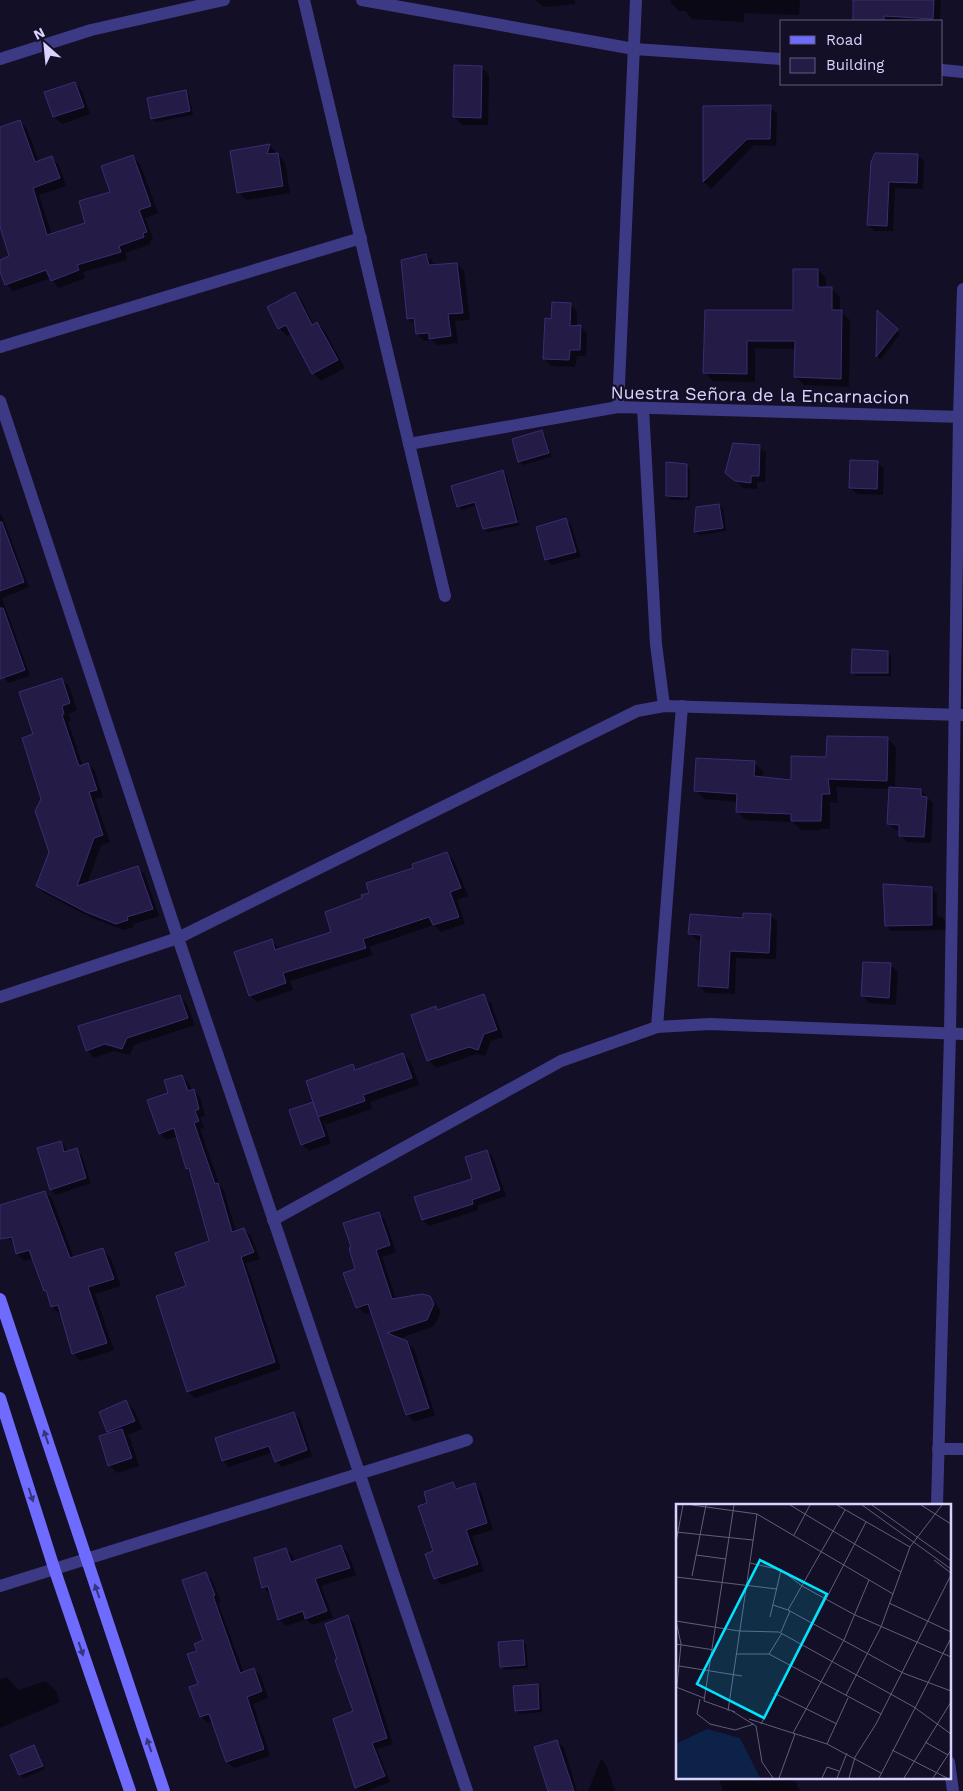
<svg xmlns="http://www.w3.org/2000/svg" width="963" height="1791" viewBox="0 0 963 1791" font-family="'Work Sans',sans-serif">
<rect width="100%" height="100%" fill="#130f26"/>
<g fill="#0007">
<polygon points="536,0 575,0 575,4 543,7"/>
<polygon points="671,0 800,0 799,15 744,13 744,22 692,19 685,11 679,11 671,3"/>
<polygon points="855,0 941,0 940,21 854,21"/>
<polygon points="481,67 489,75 488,125 462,125 454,117"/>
<polygon points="75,83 82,91 90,114 62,124 54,117 46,93"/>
<polygon points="185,92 189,95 193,115 155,122 152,119"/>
<polygon points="770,107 777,114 776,146 754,145 711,189 704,182 705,108"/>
<polygon points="20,122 27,129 39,162 52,158 59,165 66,186 39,195 52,235 87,224 112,193 133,156 140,164 158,213 145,218 153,239 150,241 151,244 125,253 127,260 83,272 85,278 59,288 51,278 13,291 6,284 0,268 0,261 11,257 0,223 0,129"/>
<polygon points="269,145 285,162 290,193 246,200 238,192"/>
<polygon points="917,155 924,161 923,189 895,188 893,231 874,231 868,224 872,162"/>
<polygon points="425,255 433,262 434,266 457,264 464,271 470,320 455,321 458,343 438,345 432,340 424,341 417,334 416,326 408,319"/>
<polygon points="818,270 826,278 826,289 832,289 840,297 840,311 850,320 849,387 804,385 796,377 796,349 755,348 755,382 713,381 705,372 706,311 794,311"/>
<polygon points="295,293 302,301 314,325 317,323 325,331 345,368 321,381 313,373 292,334 287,336 279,328"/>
<polygon points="570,304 577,311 577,326 580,326 587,333 586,356 577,356 575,367 551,366 544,359"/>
<polygon points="878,313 900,334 880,360 878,357"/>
<polygon points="541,431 545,435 551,457 523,465 519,461"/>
<polygon points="759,446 766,453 765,482 757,482 757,489 743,488 727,472"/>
<polygon points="877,462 884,469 883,495 857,494 850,487"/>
<polygon points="686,465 690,469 690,500 671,500 667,496"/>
<polygon points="503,471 506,475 519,520 485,528 485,529 477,505 462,510 458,506"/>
<polygon points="719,505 723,509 726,531 699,535 695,532 697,508"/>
<polygon points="0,514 2,516 29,587 2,598 30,676 9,683 3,677 0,667"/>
<polygon points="565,519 571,525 581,557 552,565 546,559"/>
<polygon points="519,523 520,525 488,532 485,530"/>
<polygon points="887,652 891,656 891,676 856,676 853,672"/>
<polygon points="61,679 69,686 77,710 68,714 71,721 68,722 83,766 88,764 95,771 103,797 95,799 110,842 101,845 87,884 138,868 145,875 159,916 133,924 134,927 124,930 94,919 44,893 37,886 50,852 34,735"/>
<polygon points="888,739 896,747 895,789 921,790 933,804 931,843 907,842 900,835 900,830 895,830 888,823 890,789 836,787 838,803 830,802 830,829 821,829 821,830 801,830 793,822 746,820 737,811 738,802 704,799 695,790 754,763 763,771 762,778 792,782 827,758"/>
<polygon points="447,853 454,861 468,896 457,900 465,924 441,932 434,925 369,947 373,955 290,981 293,990 257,1002 250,995 272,941 280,950 333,933 364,899 371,893"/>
<polygon points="931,888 937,894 937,915 943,918 948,923 948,930 891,931 886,925"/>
<polygon points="770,915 777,922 776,959 736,958 735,994 706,993 699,986 701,941 697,940 690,933 744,919"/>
<polygon points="891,965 898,972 896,1005 870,1003 862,996"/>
<polygon points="179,996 187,1004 195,1025 134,1045 130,1055 113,1051 94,1058 87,1050"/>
<polygon points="483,996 491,1003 503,1037 491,1041 485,1056 477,1054 436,1068 429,1061 413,1015 436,1008 439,1011"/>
<polygon points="403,1054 411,1062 419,1085 370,1102 372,1109 327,1124 323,1120 331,1143 309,1151 302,1144 316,1107 352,1065 357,1070"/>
<polygon points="182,1076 189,1083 192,1091 194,1091 200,1097 205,1116 200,1117 204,1128 200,1129 220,1186 224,1191 236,1232 244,1229 251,1236 260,1259 246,1263 281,1369 195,1398 188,1392 188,1287 211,1242 191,1172 187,1168 178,1136 166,1140 160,1133 170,1093"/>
<polygon points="61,1142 66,1148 68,1152 76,1150 82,1156 91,1183 56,1195 51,1189"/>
<polygon points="487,1151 493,1157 506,1196 477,1206 478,1210 429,1226 423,1220 416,1198 473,1180"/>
<polygon points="45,1192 52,1199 74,1258 103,1250 110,1257 121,1286 95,1294 114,1350 80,1361 73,1353 61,1313 60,1314 52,1307 33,1258 24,1261 17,1254 15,1244 8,1237 0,1206"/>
<polygon points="378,1213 385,1220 396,1252 382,1257 396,1299 430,1297 437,1305 441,1312 434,1326 398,1339 406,1342 414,1349 435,1415 414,1422 407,1414 372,1312 365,1314 358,1307 357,1269"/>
<polygon points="126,1402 134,1410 142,1429 127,1435 130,1438 139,1466 117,1473 109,1465 111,1434 108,1431"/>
<polygon points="294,1413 300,1419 312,1456 282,1467 276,1462 273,1452 229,1467 223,1461 216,1439"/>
<polygon points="453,1483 459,1490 475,1485 481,1492 493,1530 472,1536 484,1571 442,1585 435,1578 435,1552 429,1504"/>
<polygon points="341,1546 348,1553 356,1575 321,1586 333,1618 312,1625 306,1619 286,1626 280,1620 272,1593 270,1594 263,1587 286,1549 293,1556 295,1562"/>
<polygon points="206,1573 212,1580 221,1602 218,1603 244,1673 254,1669 261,1676 268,1698 253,1704 270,1756 234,1768 227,1762 213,1721 208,1723 201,1717 199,1652 205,1641"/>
<polygon points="348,1617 354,1623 393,1744 377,1749 390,1782 367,1791 360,1791 356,1787 355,1712"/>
<polygon points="522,1641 526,1645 528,1668 505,1670 501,1666"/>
<polygon points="7,1677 18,1690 46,1681 56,1691 60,1702 0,1728 0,1679"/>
<polygon points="537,1685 541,1689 542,1712 520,1714 516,1710"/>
<polygon points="557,1741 564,1748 577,1791 545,1791 549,1790"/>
<polygon points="33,1746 37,1750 45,1769 24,1778 20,1775 12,1755"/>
<polygon points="601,1759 606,1765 615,1791 588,1791"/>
<polygon points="718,1777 793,1777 800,1791 723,1791"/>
</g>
<g fill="#241b47" stroke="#3b2d73">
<polygon points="853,0 934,0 933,19 884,16 884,21 853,21"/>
<polygon points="454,65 482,66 481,118 453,117"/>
<polygon points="75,82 84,107 53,117 44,92"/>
<polygon points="186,90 190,111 151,119 147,98"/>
<polygon points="771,105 770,139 747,139 703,182 703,106"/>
<polygon points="20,120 35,162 52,156 60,178 33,188 47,235 85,223 79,201 110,192 101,166 133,155 151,206 139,210 147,232 143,233 144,237 119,246 121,252 77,265 79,270 51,281 46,270 5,285 0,272 0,260 9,256 0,227 0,127"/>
<polygon points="270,144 267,154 278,153 283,186 237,193 230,151"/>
<polygon points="875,153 918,154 917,183 889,182 887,226 867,225 871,162"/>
<polygon points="426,254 429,265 457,263 463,313 448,314 451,336 429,339 429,333 416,334 414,318 407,319 401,260"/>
<polygon points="793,269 818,269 818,287 832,287 832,310 842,310 841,379 794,377 795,341 747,341 747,374 703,373 705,310 793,310"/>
<polygon points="295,292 312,325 317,322 338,360 312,374 286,325 278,329 267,307"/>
<polygon points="552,302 571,303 570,326 581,325 580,350 570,350 569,360 543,359 545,318 551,319"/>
<polygon points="877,310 898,329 876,357"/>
<polygon points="542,430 549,453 518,462 512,439"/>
<polygon points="733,443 760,445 759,476 751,476 751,483 735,481 725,473"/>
<polygon points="850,460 878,461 877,489 849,488"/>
<polygon points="666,462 687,464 687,497 666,496"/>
<polygon points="503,470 517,522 483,529 475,502 457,507 451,486"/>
<polygon points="719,504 723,528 694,532 696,507"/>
<polygon points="566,518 576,552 545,560 536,527"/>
<polygon points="0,522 2,522 24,582 0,591"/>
<polygon points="0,608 3,608 25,670 0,679"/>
<polygon points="852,649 888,651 888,673 851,673"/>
<polygon points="62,678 70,703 62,706 64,714 62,715 79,766 88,763 97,790 89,792 103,835 94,838 77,886 138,866 153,909 127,917 128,920 116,924 86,912 36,886 49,852 35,811 41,799 22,738 33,734 19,692"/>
<polygon points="827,736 888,737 887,781 828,779 830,794 822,794 821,821 791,821 791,814 736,812 737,794 694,791 696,758 755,761 754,776 791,780 791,756 826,757"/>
<polygon points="889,787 921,789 921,796 927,797 924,837 899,836 899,825 887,824"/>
<polygon points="447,852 461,888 450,892 459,917 433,925 429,917 363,939 366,948 283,973 286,983 249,996 234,952 272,939 275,950 331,932 325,912 362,898 361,895 369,893 366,883 413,868 412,864"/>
<polygon points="883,884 932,887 932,925 885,926"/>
<polygon points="743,913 771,914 769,953 730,951 728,988 698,986 701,935 688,934 690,914 743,918"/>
<polygon points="863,962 891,963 889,998 861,996"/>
<polygon points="484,994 497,1030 484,1034 478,1050 469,1047 427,1061 411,1015 436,1006 437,1010"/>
<polygon points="180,995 188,1018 127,1038 122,1049 105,1044 86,1051 78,1026"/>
<polygon points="403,1053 412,1078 363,1095 365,1101 318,1117 306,1081 353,1064 355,1070"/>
<polygon points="182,1075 188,1091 194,1089 199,1109 195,1111 199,1121 194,1123 215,1184 218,1183 232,1232 244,1228 254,1252 241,1257 275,1362 187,1392 156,1296 186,1286 175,1253 209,1241 189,1168 186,1169 174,1128 159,1134 147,1100 168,1093 164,1080"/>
<polygon points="313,1102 325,1136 301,1145 289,1110"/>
<polygon points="61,1141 64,1152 77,1148 86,1178 50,1190 37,1148"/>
<polygon points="487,1150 500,1190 472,1200 473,1204 422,1220 414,1197 472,1179 465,1157"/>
<polygon points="45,1191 70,1258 103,1248 114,1279 88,1287 107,1343 72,1354 58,1305 51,1307 46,1290 44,1291 29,1250 16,1254 12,1237 0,1239 0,1205"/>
<polygon points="379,1212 390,1245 376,1250 392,1299 422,1294 430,1296 434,1304 427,1320 387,1333 407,1341 429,1408 406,1415 368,1304 356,1308 343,1273 355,1269 349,1248 351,1247 343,1223"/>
<polygon points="126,1400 135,1421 107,1432 99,1412"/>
<polygon points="294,1412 307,1450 275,1462 269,1446 222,1461 215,1438"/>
<polygon points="122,1429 132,1458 108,1466 99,1436"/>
<polygon points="453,1482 456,1489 475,1483 487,1523 466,1530 478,1564 434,1579 425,1554 433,1551 418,1506 427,1503 424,1492"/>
<polygon points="341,1545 350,1568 315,1579 327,1611 305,1619 303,1611 278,1620 268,1586 262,1588 254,1558 286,1548 291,1562"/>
<polygon points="206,1572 215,1595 213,1596 240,1673 254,1668 262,1691 247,1697 264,1749 226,1762 209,1714 200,1717 189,1687 198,1684 187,1654 197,1651 194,1644 203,1640 182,1580"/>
<polygon points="348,1615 387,1738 372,1743 385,1776 355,1788 333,1719 353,1711 338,1669 335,1660 337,1659 325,1624"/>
<polygon points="523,1640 525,1665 500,1667 498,1642"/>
<polygon points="538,1684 539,1709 515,1711 513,1686"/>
<polygon points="557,1740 574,1791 548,1791 534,1747"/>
<polygon points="34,1745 43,1766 19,1775 10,1755"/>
</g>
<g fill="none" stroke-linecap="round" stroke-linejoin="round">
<g stroke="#3d3a85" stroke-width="12">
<polyline points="304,0 445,596"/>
<polyline points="362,0 634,49 782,59"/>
<polyline points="0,59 91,30 224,0"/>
<polyline points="942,70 963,72"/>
<polyline points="0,347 361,238"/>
<polyline points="0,401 178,938 467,1791"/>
<polyline points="618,407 636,0"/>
<polyline points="643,408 656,644 664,706"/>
<polyline points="409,444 618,407 963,417"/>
<polyline points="0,997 178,938 637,711 664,706 962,715"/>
<polyline points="657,1027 682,706"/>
<polyline points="273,1220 561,1061 657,1027 710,1024 963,1034"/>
<polyline points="938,1449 963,1449"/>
<polyline points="937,1505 950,1034 959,416 963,289"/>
<polyline points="0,1586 467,1440"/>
<polyline points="949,1762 953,1791"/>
</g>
<g stroke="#6f6bff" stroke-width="12">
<polyline points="0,1299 164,1791"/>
<polyline points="0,1398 54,1568 130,1791"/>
</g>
</g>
<defs><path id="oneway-solid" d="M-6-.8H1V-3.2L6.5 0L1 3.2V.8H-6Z" transform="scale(1.25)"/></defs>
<g fill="#38347d">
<use href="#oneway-solid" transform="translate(46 1437) rotate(-108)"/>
<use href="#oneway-solid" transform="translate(31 1495) rotate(72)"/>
<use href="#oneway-solid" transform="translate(97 1591) rotate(-109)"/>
<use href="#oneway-solid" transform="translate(81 1649) rotate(71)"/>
<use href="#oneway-solid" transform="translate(149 1745) rotate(-109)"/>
</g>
<g text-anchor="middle" stroke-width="4.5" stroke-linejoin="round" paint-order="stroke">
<g font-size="18" fill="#d9d4ff" stroke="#130f26">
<text transform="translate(760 395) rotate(1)" y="6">Nuestra Señora de la Encarnacion</text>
</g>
</g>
<g transform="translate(676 1504)">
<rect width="275" height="275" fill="#130f26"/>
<path d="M31,225L64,234L84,274H0V240Z" fill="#0c2248"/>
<path fill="none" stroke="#625e7d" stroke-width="1" d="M16,1L81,10L217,90M58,1L28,197L59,208M114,1L225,68M161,1L234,43M186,1L275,65M196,1L275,57M245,1L275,20M0,28L77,36M118,31L134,1M0,38L7,1M20,51L50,55M258,56L275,69M74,59L105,66L126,82L179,111L275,153M16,72L30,1M0,73L101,85M213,99L275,128M97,101L112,106L227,169L275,187M112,106L169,6M94,113L105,66M105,128L114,107M0,140L38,146M60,150H93L205,210M93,150L106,129M3,162L66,172M0,183L28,194M98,189L161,220M0,191L5,140L0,117L63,127L103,128L238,203L275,230M170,191L205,123L234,43L266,1M24,195L21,210L34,220L59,226L78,220M52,207L81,10M56,207L80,222L86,258L97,274M73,215L151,240L205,269M85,220L190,18M117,229L168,136L193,76M249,238L272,251M151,240L172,194M216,246L271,274M103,274L119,230M146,274L151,263L163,267M161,274L171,249M173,274L179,253L200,220L275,71M203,274L275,134M228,274L275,198M257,274L275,246"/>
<path fill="#00e5ff" fill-opacity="0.15" stroke="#00e5ff" stroke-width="2.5" d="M84,56L151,90L88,214L21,180Z"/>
<rect width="275" height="275" fill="none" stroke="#d9d4ff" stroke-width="2.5"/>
</g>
<rect x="780" y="20" width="162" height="65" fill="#130f26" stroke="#625e7d"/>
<rect x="790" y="36" width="25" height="8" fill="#6f6bff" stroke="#625e7d"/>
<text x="826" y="45" font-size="15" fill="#d9d4ff">Road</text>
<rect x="790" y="58" width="25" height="15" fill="#241b47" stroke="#625e7d"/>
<text x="826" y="70" font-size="15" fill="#d9d4ff">Building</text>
<g transform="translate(45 45) rotate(333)" stroke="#130f26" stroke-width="4" paint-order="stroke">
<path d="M0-4L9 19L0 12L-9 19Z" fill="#d9d4ff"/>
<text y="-8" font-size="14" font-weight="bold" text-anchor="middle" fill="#d9d4ff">N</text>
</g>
</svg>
